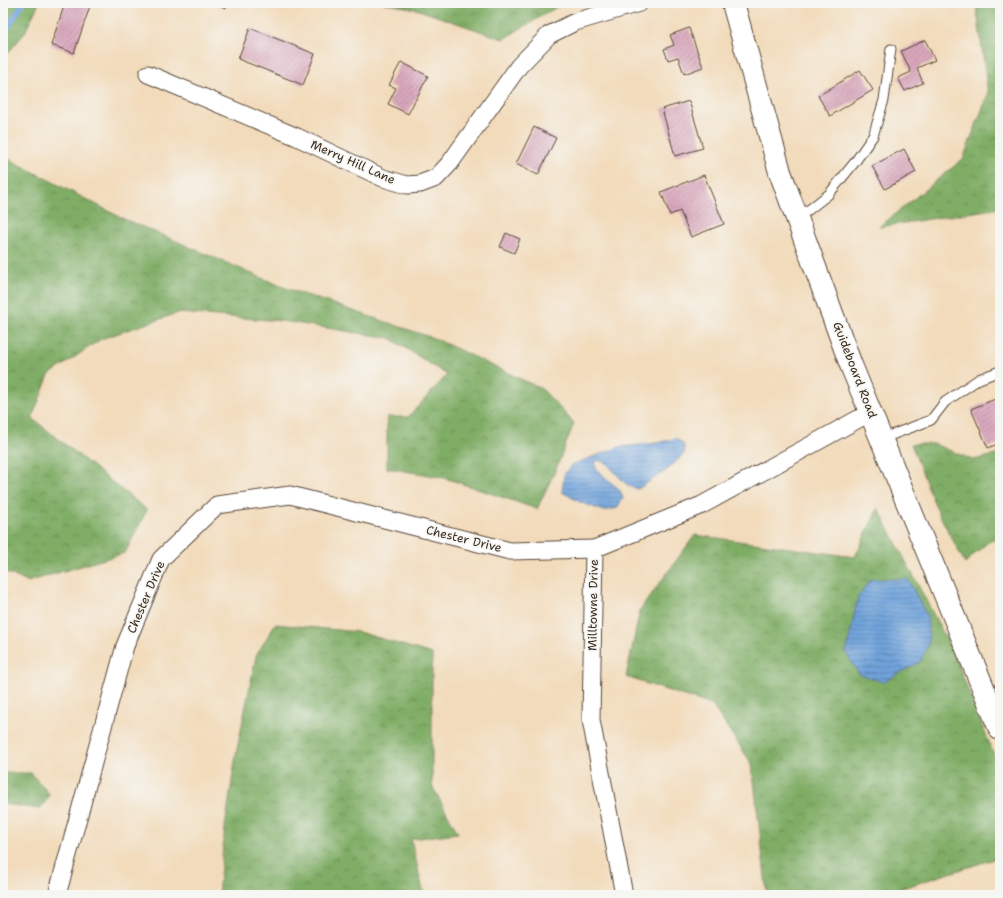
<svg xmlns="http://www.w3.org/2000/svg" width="1003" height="898" viewBox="0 0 1003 898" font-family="'Shantell Sans',sans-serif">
<defs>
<pattern id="forest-crowns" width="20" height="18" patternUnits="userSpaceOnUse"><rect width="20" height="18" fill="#80ad66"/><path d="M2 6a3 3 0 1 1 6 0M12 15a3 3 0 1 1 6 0" fill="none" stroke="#6a8d53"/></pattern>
<pattern id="water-rules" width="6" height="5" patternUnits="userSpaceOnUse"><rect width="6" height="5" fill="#70a3db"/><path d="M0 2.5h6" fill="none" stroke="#5d85b1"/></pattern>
<pattern id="building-hatch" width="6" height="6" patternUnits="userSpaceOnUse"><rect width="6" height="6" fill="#d9a7bc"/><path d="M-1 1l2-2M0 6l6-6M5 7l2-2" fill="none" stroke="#b18898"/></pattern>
</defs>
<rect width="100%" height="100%" fill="#f6f6f2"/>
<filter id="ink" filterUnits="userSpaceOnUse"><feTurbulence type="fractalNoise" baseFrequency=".025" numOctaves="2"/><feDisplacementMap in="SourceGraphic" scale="8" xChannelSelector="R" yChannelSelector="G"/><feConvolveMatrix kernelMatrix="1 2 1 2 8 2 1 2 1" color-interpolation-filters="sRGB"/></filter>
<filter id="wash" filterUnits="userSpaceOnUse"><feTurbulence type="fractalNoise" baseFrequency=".012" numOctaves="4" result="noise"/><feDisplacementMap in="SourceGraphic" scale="16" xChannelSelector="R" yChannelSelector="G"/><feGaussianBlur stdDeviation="0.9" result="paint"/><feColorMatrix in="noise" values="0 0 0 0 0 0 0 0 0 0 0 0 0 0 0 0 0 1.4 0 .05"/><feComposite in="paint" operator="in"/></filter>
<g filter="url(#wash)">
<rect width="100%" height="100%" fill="#f2dbbb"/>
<g fill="url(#forest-crowns)" stroke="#5e6c42">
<polygon points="3,3 39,3 24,34 7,54 3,53"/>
<polygon points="383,3 555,3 557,7 503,39 416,9"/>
<polygon points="976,3 1000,3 1000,208 879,227 963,159 988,94"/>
<polygon points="3,156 122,218 283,287 436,339 542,389 574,423 556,469 537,509 445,478 387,468 387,417 408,417 447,375 390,338 282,321 178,313 101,339 49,375 32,418 147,510 125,553 27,582 3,571"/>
<polygon points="911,444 934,444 973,460 1000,454 1000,538 988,542 965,563 937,510"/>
<polygon points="878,508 953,652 1000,770 1000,857 881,895 767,895 752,764 712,705 626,677 640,610 695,535 855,557"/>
<polygon points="275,624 359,632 432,654 432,786 458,833 411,839 424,895 218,895 225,827 236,754 256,656"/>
<polygon points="3,773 31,773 50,795 40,809 3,804"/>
</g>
<g fill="url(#water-rules)" stroke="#56667c">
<polygon points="676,438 683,444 685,452 671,467 638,489 628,486 606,463 597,460 595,465 597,470 620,490 623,498 617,508 603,511 580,502 562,492 564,475 571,465 619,447 657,443"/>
<polygon points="871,579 908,579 927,616 929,644 920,662 883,682 859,674 846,653 858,597"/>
</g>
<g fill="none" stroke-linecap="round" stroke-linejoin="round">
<polyline stroke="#70a3db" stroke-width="5.5" points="3,35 23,3"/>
</g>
<g id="blocks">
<g fill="url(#building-hatch)">
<polygon points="65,3 91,3 74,53 51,45"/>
<polygon points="213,3 228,3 226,8"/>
<polygon points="250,28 315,54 303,85 238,59"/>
<polygon points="689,28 703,67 684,74 678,57 668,60 664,49 674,45 670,35"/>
<polygon points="925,40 935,60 917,68 923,83 905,91 898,78 911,72 901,51"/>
<polygon points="401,62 428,76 408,114 388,104 396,88 389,85"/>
<polygon points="860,70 873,90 830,116 818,96"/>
<polygon points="689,101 703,148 675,156 662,109"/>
<polygon points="534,127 556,138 538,175 516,164"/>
<polygon points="904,149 916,172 885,189 872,166"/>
<polygon points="704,175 724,224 691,237 680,211 670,215 661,192"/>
<polygon points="506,233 520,239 514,253 500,247"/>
<polygon points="1000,397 1000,443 988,448 971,409"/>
</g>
</g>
</g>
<g filter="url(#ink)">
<use href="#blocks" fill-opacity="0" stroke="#564536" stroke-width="1"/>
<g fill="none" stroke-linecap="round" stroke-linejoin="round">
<g stroke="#564536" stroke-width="11">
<g id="service">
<polyline points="797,219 829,194 855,162 873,136 884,100 891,49"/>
<polyline points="881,439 931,420 945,402 979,379 1000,371"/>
</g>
</g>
<g stroke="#564536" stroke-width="19">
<g id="minor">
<polyline points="148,74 297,137 383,178 407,185 420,184 436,178 450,163 519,66 549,35 575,22 639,3"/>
<polyline points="57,895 125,646 161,559 217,505 290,495 510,551 594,549"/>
<polyline points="624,895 591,720 594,549 702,505 871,412"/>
</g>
</g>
<g stroke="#564536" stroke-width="24">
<polyline id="tertiary" points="733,3 780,172 851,365 1000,729"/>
</g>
<use href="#service" stroke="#fff" stroke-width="9"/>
<use href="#minor" stroke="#fff" stroke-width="17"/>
<use href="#tertiary" stroke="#fff" stroke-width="22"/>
</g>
</g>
<g text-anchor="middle" stroke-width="3.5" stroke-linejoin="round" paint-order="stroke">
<g font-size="12" fill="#3b2a1e" stroke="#f6f6f2">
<text transform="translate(353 162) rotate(24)" y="4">Merry Hill Lane</text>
<text transform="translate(855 370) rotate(69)" y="4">Guideboard Road</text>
<text transform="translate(464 539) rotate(14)" y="4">Chester Drive</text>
<text transform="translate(146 597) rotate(-67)" y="4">Chester Drive</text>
<text transform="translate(593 605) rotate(-89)" y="4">Milltowne Drive</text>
</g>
</g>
<rect width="1003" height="898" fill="none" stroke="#f6f6f2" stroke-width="16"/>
</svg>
